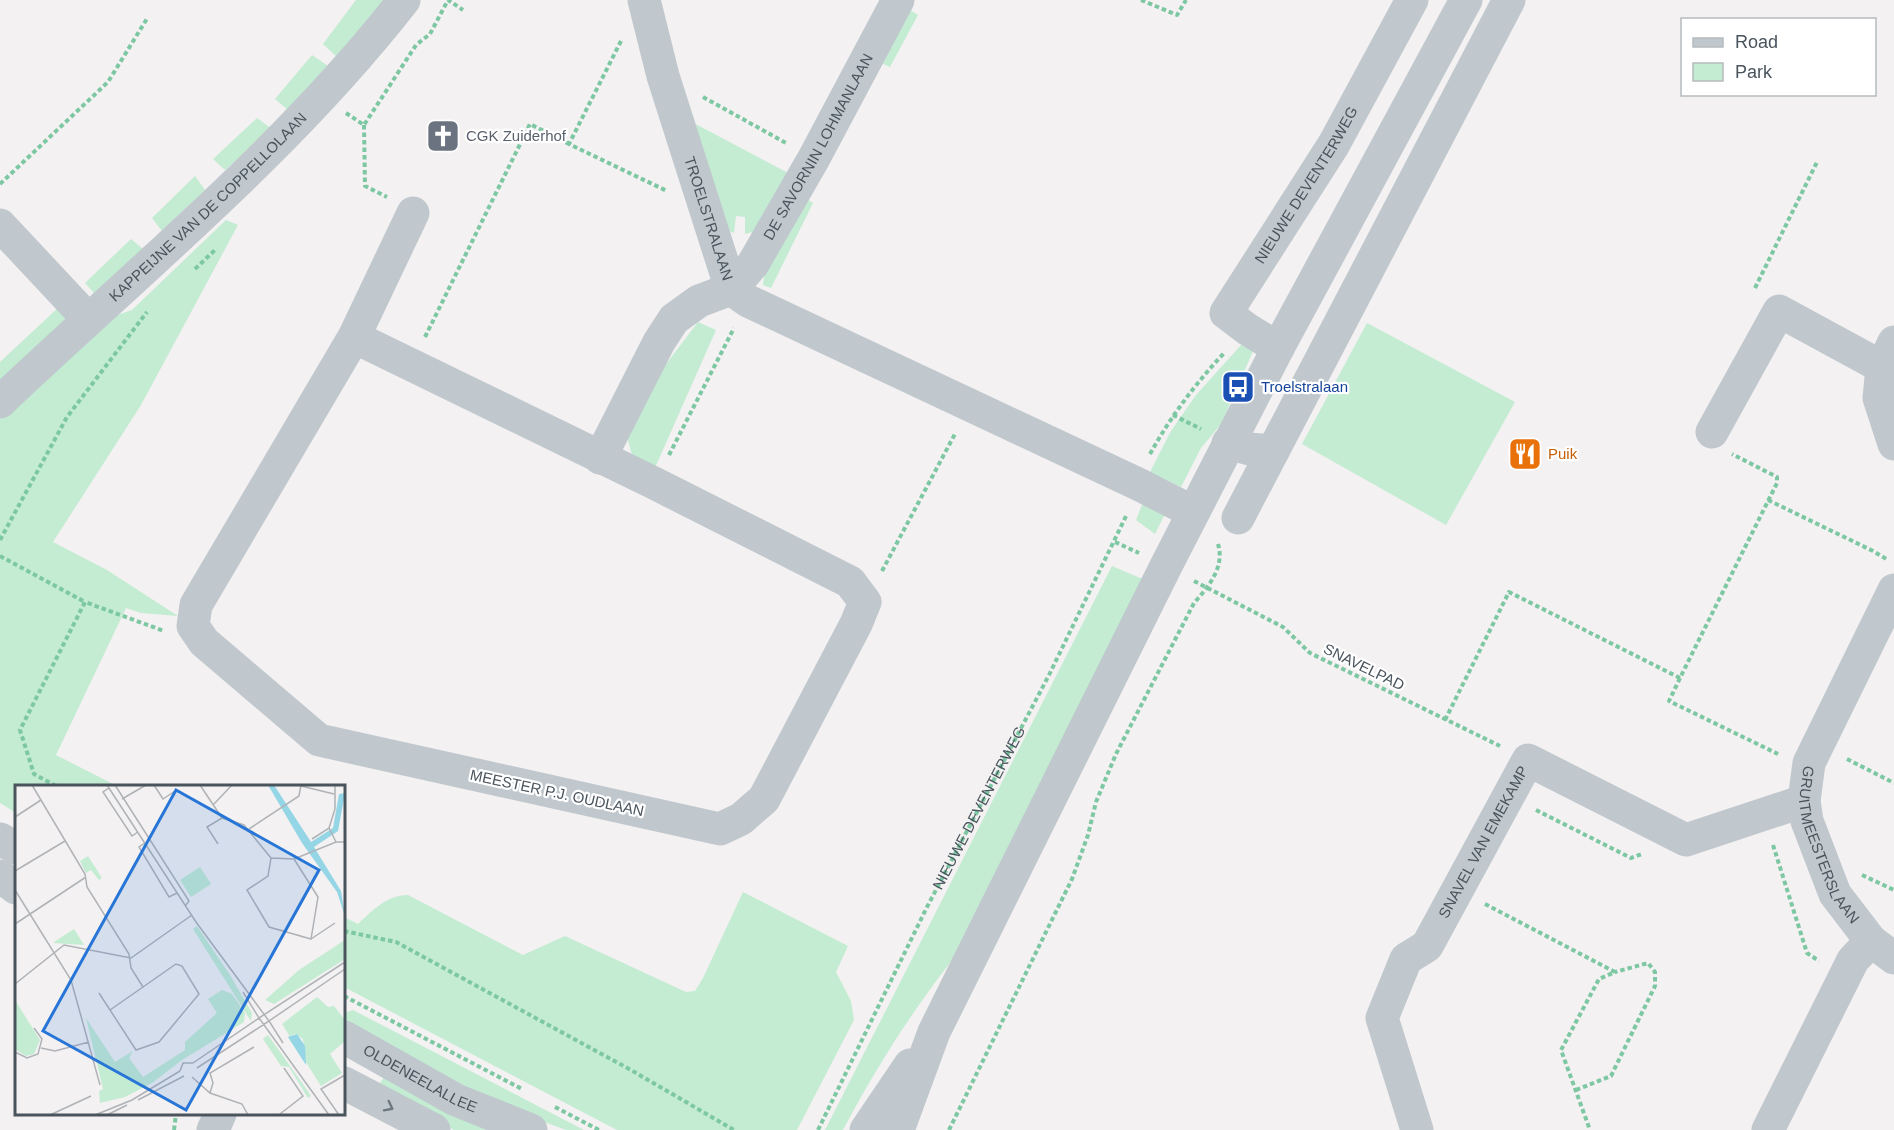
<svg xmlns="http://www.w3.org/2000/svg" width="1894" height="1130" viewBox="0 0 1894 1130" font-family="Arial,sans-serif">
<rect width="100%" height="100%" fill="#f3f1f1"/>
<g fill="#c3ecd3">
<polygon points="356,0 385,0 338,58 323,44"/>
<polygon points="908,9 918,15 890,67 876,61"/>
<polygon points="312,55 331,68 288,110 275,99"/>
<polygon points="257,118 272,129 225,170 213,159"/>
<polygon points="688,120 790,174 753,232 745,234 745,217 736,216 734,233 727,230"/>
<polygon points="195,176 205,190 162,231 152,218"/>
<polygon points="807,199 813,203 771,288 763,285 765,269"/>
<polygon points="226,220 238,225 141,405 53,542 107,570 178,616 141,613 126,608 56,755 117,786 16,786 16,813 0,803 0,419 44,377 94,323 132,310"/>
<polygon points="131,239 143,249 94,293 85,283"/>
<polygon points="59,307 72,322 0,390 0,362"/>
<polygon points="698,322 716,330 654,470 632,455 627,437 654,380"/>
<polygon points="1367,323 1515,402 1446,525 1302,444"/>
<polygon points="1242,344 1254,349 1221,424 1201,448 1181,487 1150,472 1171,431 1196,395"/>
<polygon points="1145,497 1167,510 1155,534 1136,520"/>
<path d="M1112,566L1145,580L964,945C918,1002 877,1065 843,1130H825Z"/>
<path d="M743,892L848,946L836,972L851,1001L854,1020L797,1130H617L344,987V917L358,924C373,910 387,895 408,895L523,955L565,936L686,992L695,991L703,978Z"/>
<polygon points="353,1010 584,1130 566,1130 490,1102 344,1027 344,1013"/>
<polygon points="387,1073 507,1130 454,1130 376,1089"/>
</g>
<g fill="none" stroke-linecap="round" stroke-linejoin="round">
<g stroke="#7dc8a3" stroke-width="4" stroke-dasharray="4.5 3" stroke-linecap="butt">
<polyline points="1141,0 1177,15 1186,0"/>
<polyline points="621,41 569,144 667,191"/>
<polyline points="703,97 786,143"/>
<polyline points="346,113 364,125 416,45 430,34 448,0 463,10"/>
<polyline points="364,125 365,186 387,197"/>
<polyline points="0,184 108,82 148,17"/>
<polyline points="195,269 215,250"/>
<polyline points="1755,288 1817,162"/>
<polyline points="425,337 530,124 569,144"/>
<polyline points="1173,415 1201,429"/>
<path d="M1150,454C1171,416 1196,383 1225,352"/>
<polyline points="669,455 734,328"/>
<polyline points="1768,500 1873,551 1888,560"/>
<polyline points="0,540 67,417 147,312"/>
<polyline points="1115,542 1139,553"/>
<polyline points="0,556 85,602"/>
<polyline points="882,571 956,432"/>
<polyline points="1194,581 1283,627 1310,653 1500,746"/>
<polyline points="1680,678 1669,701 1778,754"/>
<polyline points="1445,720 1509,592 1680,678 1777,483 1777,477 1732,454"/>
<polyline points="1847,759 1894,783"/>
<polyline points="56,786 34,774 20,730 85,602 164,631"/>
<polyline points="1536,810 1631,858 1642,854"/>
<polyline points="1773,845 1807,953 1819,961"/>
<polyline points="1862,875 1894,890"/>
<polyline points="1485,904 1615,972 1599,979 1561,1050 1590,1130"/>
<polyline points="344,931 396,942 631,1070 734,1130"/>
<polyline points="344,996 522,1089"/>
<polyline points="1576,1090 1611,1076 1655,986 1655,972 1648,963 1615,972"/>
<polyline points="555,1107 599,1130"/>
<polyline points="174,1130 176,1114"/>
<path id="s1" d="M818,1130L927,907L1049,675L1127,514"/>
<path d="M949,1130L1072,879L1088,835L1096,802L1116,754L1194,603C1209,586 1225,567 1218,544"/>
</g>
<g stroke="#c0c8ce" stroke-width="33">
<path id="s2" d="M644,0L663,76L731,289L748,301L1138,484L1193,512"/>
<polyline points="0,225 88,319"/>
<polyline points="354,337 654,483 850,582 865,602 856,624 764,799 741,819 720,829 319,740 204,642 193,626 196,605 354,337 413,213"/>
<polyline points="1894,342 1882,367 1879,398 1894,444"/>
<path id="s3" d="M1278,348L1247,329L1226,313L1334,144L1412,0"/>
<path id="s4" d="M0,402C138,271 287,150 404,0"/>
<polyline points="1712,432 1779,311 1882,367"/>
<polyline points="1228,443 1249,449 1273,451 1509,0"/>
<path id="s5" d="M600,458L659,342L674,319L699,301L731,289L753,264L814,158L898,0"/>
<polyline points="1238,518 1273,451"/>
<path id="s6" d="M1894,590L1809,763L1804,801L1807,821L1835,894L1871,941L1894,958"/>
<polyline points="0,839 16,848"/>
<polyline points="0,876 16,888"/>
<path id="s7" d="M344,1037L456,1100L531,1130"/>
<polyline points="344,1083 434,1130"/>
<polyline points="213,1130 220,1114"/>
<polyline points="866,1130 910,1065"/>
<polyline points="898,1130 934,1032 1166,566 1278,348 1466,0"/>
<path id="s8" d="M1417,1130L1382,1018L1406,959L1427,946L1528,760L1686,840L1804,801"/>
<polyline points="1768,1130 1853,960 1871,941"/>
</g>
</g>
<defs><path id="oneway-chevron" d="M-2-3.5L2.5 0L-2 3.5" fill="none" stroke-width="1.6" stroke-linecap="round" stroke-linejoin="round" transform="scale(1.5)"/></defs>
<use stroke="#6d777f" href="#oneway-chevron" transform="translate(389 1107) rotate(27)"/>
<defs>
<g id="church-square" transform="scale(1.725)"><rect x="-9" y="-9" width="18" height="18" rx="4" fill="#6b7280" stroke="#fff"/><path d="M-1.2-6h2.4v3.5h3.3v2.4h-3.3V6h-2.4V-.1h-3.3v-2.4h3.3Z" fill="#fff"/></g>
<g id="bus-square" transform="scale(1.725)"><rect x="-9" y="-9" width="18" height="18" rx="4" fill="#1a4fb4" stroke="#fff"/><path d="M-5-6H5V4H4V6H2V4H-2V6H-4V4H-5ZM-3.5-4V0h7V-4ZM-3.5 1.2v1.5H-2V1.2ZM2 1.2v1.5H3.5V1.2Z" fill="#fff"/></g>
<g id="restaurant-square" transform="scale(1.725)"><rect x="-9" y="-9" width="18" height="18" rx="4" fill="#e8710a" stroke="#fff"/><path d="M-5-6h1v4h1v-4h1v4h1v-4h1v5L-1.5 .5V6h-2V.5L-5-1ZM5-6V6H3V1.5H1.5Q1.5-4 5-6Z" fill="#fff"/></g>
</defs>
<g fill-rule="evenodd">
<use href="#church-square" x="443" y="136"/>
<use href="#bus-square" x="1238" y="387"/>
<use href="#restaurant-square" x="1525" y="454"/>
</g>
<g text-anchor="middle" stroke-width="4.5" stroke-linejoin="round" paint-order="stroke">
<g font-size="15" fill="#5b616d" stroke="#fff" text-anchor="start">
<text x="466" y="141">CGK Zuiderhof</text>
</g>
<g font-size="15" fill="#4a545d" stroke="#fff">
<text dy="5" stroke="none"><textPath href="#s5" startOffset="390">DE SAVORNIN LOHMANLAAN</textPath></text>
<text dy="5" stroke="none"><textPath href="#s3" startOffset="214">NIEUWE DEVENTERWEG</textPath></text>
<text dy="5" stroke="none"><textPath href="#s4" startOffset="285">KAPPEIJNE VAN DE COPPELLOLAAN</textPath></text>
<text dy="5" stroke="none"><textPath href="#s2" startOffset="228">TROELSTRALAAN</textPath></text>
<text transform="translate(1364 667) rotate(26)" y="5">SNAVELPAD</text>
<text transform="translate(557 793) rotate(12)" y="5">MEESTER P.J. OUDLAAN</text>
<text dy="5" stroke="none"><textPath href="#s1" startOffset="360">NIEUWE DEVENTERWEG</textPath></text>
<text dy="5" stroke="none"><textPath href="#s8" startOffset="324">SNAVEL VAN EMEKAMP</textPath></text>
<text dy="5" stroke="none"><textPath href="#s6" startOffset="280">GRUITMEESTERSLAAN</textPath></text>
<text dy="5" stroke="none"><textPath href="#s7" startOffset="87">OLDENEELALLEE</textPath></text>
</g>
<g font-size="15" fill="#164399" stroke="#fff" text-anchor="start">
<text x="1261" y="392">Troelstralaan</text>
</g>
<g font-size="15" fill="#c56008" stroke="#fff" text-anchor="start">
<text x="1548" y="459">Puik</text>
</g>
</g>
<g transform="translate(15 785)">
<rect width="330" height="330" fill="#f3f1f1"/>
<path d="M73,71L87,93L84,95L76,85L71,88L65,76ZM185,82L196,99L176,112L165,95ZM182,141L215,190L237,228L236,236L178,144ZM59,144L69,160L39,158V157ZM330,155V174L259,219L250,215L284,185ZM207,205L217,209L230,228L229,237L167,275L137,298L110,312L85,318L84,306L88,304L71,233L100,277L118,266L114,273L128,292L170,265V257L202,228L193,214ZM302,212L313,222L319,221L330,235V256L315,269L327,288L306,301L267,239ZM280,249L288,254L291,279L273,252ZM0,215L25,255L19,269L11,271L0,264ZM253,250L292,305L296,311L293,313L274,282L266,281L248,254Z" fill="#c3ecd3" fill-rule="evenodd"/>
<path d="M253,0H259L296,57L318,43L324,9L330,8L323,46L299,62L326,106L330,131L322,107L287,58ZM282,249L290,261L291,280L273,252Z" fill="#94d5e6"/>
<path fill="none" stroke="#afb2b6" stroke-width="1.5" d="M17,0L70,89L72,102L114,169L116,183L128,202M92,0L181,137L254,236L182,283M100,0L174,116L170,121M139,0L148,14L160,6M185,0L207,33L229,40L256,73L279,74L321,57H330M286,1L319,9M94,3L88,7L117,51L123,47M107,14L131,0M198,20L217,0M0,32L26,15M314,43L320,24V0M234,44L284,11L286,0M297,54L314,43L321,57M130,58L124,62L154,112L162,108M203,59L192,42L207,33M256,73L253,91L232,105L254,142L296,154L303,112L279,74M0,86L50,56M0,105L56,195L85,300M0,139L71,92M296,154L320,138M0,199L49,160L116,173L177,130M84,208L121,265L144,257L184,209L167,181L161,179L95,225M268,258L254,236L330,184M26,263L40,266L74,257M0,267L12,273L23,269L27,254L19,243M178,278L244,233L228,207M165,286L168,278H178M177,292L195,308L227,319L233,330M195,308L198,298L195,288L239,262M123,315L169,291M265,329L288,311L269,283M35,330L76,311M80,330L117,315L165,286M92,330L112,320M314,330L244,233L330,177M324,330L306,304L330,290"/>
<path fill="#2775d6" fill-opacity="0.15" stroke="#2775d6" stroke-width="3" d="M161,5L304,85L171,325L28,246Z"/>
<rect width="330" height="330" fill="none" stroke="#4a545d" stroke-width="3"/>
</g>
<rect x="1681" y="18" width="195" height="78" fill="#ffffff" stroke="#b7bbbe" stroke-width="1.5"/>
<rect x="1693" y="38" width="30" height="9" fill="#c0c8ce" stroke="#b7bbbe" stroke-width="1.5"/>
<text x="1735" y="48" font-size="18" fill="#4a545d">Road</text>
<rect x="1693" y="63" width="30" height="18" fill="#c3ecd3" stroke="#b7bbbe" stroke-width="1.5"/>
<text x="1735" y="78" font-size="18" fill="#4a545d">Park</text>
</svg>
